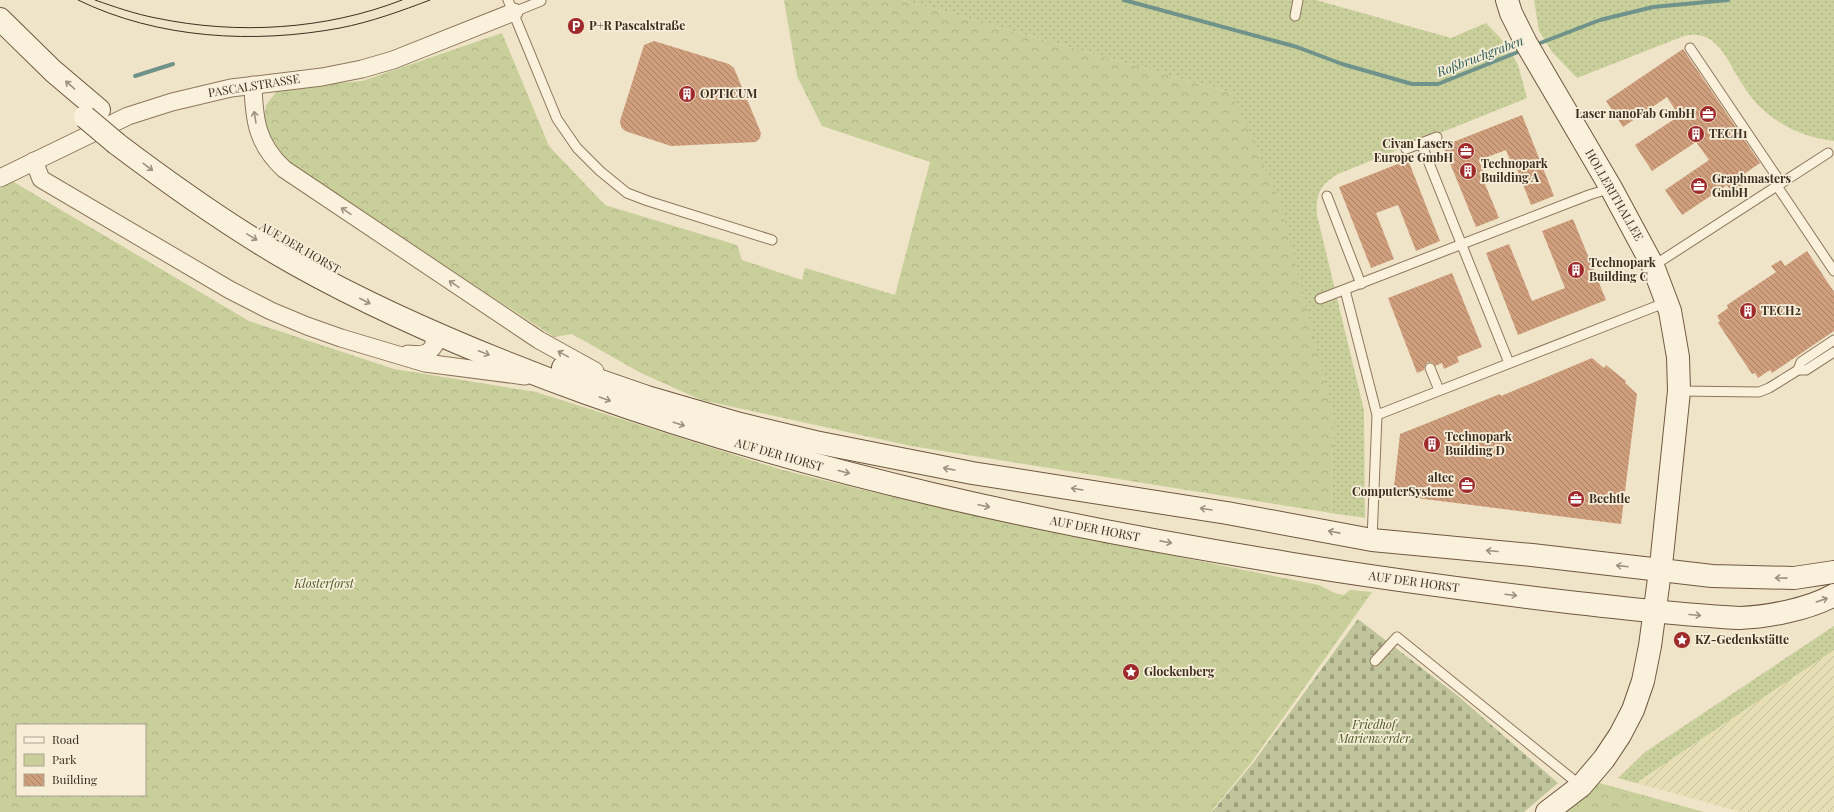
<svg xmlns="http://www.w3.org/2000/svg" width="1834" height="812" viewBox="0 0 1834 812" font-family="'Playfair Display',serif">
<defs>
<pattern id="farmland-furrows" width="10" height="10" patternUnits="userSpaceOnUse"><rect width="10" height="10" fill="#e6deb5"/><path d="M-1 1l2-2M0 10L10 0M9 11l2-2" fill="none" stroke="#c6bf9b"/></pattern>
<pattern id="green-dots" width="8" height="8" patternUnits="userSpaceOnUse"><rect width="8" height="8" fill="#c9cf9b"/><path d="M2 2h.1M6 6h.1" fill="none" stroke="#aeb285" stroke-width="1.8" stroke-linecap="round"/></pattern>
<pattern id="forest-crowns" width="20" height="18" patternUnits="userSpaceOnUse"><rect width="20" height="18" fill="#c9cf9b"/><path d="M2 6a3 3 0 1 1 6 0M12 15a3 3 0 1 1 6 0" fill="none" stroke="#aeb285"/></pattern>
<pattern id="cemetery-stones" width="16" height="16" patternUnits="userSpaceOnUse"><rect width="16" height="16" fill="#bfc49a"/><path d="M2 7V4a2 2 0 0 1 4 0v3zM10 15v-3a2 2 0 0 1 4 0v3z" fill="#9ca07d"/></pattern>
<pattern id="building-back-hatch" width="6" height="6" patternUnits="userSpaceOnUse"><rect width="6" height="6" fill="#cf9f7d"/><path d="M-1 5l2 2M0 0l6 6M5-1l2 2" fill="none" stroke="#a98266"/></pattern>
</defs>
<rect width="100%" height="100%" fill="#f0e4c8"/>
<polygon fill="url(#farmland-furrows)" points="1834,650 1834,812 1741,812 1636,783"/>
<g fill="url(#green-dots)">
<path d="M903,0H1316L1451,38L1486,23L1506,44L1518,65L1527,98L1338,174C1320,185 1316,193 1317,215L1364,410L1365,518L1331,513L1334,418L1309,319L1231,93Z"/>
<path d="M1534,0H1834V141C1805,138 1775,124 1755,102C1748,93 1742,84 1736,74C1724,53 1713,29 1684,36L1577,78L1552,52L1539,31Z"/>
<polygon points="1834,626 1834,650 1636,783 1618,778 1645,752"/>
</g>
<g fill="url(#forest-crowns)" fill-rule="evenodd">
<polygon points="784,0 903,0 1231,93 1280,200 1334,418 1331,513 911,446 701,400 641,373 572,334 554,337 304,174 276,153 268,135 264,118 266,105 277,91 316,85 362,81 502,33 549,146 605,205 737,245 742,260 802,280 805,268 895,295 930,162 822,126 797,76"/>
<path d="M12,181L249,321L394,369L536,392L779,469L880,494L1049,531L1319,585L1335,593L1344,595L1350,590L1372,592L1251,763L1211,812H0V189ZM17,725H145V795H17Z"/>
<polygon points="1596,782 1704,812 1560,812"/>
</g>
<polygon fill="url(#cemetery-stones)" points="1358,619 1458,696 1558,783 1524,812 1212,812 1253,763"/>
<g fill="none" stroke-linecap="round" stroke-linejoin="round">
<g stroke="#6f938a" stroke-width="4">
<polyline points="1124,0 1297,47 1342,64 1412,84 1438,84 1523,50"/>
<polyline points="1535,45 1600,20 1653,7 1728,0"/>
<polyline points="135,76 173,64"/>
</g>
</g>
<g fill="url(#building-back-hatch)">
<polygon points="654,41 729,64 734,68 761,133 760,138 756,142 671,146 625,131 621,127 620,121 644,45"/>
<polygon points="1683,49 1760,163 1737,179 1743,187 1733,194 1727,185 1682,215 1665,190 1709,160 1696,142 1652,171 1635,145 1679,116 1667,97 1623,127 1606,101"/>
<polygon points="1522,115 1554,196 1531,205 1513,159 1510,160 1506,150 1479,160 1483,171 1480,172 1499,218 1476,227 1443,146"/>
<polygon points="1408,160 1440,241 1416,251 1398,205 1376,213 1394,259 1371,268 1339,187"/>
<polygon points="1573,219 1606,300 1518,335 1486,253 1509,244 1532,301 1565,288 1542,231"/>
<polygon points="1807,251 1834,292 1834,331 1772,373 1770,370 1758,378 1755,373 1752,374 1718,323 1720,321 1717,316 1728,308 1727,305 1776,272 1771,266 1781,260 1785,266"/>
<polygon points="1452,273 1482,347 1457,357 1459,362 1444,369 1442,363 1435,366 1433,363 1428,362 1425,365 1424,370 1417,373 1388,298"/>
<polygon points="1592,358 1604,368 1606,365 1626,381 1625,383 1637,394 1621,524 1393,495 1400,434 1500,394 1501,396"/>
</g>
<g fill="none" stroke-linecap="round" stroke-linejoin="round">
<g stroke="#8d765c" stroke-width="11">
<g id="lane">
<polyline points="508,0 557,119 577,148 600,171 627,193 648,201 772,240"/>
<polyline points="514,12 541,1"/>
<polyline points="1295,16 1298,0"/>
<polyline points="1690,48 1781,183"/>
<polyline points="1421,143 1509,363"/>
<polyline points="1406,149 1437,137"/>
<polyline points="1777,186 1834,271"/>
<polyline points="1327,196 1361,284"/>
<polyline points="1653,266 1828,153"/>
<polyline points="1345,290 1377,415 1372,540"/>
<polyline points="1320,299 1589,195 1611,188"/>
<polyline points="1430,368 1439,390"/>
<polyline points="1798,370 1801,362 1834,340"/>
<polyline points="1679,391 1759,392 1769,388 1798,370 1806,370 1834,352"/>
<polyline points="1377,415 1667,302"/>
<polyline points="1375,661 1397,637 1581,786"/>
</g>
</g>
<g stroke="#8d765c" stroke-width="19">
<g id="street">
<path d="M253,85C254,120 257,144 284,169L539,340L595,371"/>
<polyline points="34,161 41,179 230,290 271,311 307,326 341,338 425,363 525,376"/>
<polyline points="0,178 128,116 172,102 231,88 322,77 362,69 393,60 514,12"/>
<path d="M408,354C421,355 428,356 435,344L432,333"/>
</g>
</g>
<g stroke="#6f573f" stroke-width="24">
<g id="secondary">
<polyline points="1507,0 1511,13 1526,43 1611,188 1653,266 1670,311 1678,357 1679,391 1662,556 1650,646 1643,681 1633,710 1620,735 1604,759 1581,786 1547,812"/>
<polyline points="0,19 53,71 99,110"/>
<path d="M117,144C174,187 233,229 295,264C388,316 487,357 586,393C813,474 1050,525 1287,563C1378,578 1469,590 1560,601C1620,608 1680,615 1740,618C1768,617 1809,609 1834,595"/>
<polyline points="563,368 647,397 740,424 815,442 972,473 1227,513 1372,540 1532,555 1712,576 1794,578 1834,572"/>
</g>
</g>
<use href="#lane" stroke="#faf1dc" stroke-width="9"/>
<use href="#street" stroke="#faf1dc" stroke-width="17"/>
<use href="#secondary" stroke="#faf1dc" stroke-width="22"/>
<g stroke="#3d2e20" stroke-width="1">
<path d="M78,0C158,39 254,44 340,28C371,22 401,11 430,0"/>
<path d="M95,0C115,7 135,14 156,18C237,35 325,30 402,0"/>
</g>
<g stroke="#6f573f" stroke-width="24" stroke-linecap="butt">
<polyline id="secondary-bridge" points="85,117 117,144"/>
</g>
<use href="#secondary-bridge" stroke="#faf1dc" stroke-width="22"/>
</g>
<defs><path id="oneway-shaft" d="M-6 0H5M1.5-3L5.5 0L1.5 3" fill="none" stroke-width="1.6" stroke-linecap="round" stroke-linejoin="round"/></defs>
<g stroke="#9c907e">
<use href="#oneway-shaft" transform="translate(70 85) rotate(-139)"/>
<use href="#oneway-shaft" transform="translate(255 117) rotate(-99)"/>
<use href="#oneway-shaft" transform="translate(148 167) rotate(37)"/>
<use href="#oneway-shaft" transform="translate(346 211) rotate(-146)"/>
<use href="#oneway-shaft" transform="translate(252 237) rotate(31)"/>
<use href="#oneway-shaft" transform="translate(454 284) rotate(-146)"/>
<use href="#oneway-shaft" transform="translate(365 301) rotate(27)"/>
<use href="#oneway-shaft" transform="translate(484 353) rotate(22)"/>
<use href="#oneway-shaft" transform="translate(563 354) rotate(-151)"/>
<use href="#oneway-shaft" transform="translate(605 399) rotate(20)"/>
<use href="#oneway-shaft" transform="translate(679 424) rotate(18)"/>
<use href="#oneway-shaft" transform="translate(949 469) rotate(-170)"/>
<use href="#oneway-shaft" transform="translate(844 472) rotate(14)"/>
<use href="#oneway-shaft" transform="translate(1077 489) rotate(-171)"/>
<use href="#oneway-shaft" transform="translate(984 506) rotate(12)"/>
<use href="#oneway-shaft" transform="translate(1206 509) rotate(-171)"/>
<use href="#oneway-shaft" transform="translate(1334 532) rotate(-169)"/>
<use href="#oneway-shaft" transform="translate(1166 542) rotate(11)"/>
<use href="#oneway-shaft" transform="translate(1492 551) rotate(-175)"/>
<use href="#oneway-shaft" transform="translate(1622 566) rotate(-173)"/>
<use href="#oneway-shaft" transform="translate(1781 578) rotate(-179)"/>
<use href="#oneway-shaft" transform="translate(1511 595) rotate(7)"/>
<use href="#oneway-shaft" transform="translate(1822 600) rotate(-19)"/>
<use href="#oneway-shaft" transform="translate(1695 615) rotate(5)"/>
</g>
<defs>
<g id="parking-disc" transform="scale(0.9)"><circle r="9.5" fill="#9e2a2b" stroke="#f7eed8"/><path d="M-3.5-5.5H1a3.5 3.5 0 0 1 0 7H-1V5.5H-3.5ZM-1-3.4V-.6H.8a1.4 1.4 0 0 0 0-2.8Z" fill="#fff"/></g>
<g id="building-disc" transform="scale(0.9)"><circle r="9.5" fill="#9e2a2b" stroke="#f7eed8"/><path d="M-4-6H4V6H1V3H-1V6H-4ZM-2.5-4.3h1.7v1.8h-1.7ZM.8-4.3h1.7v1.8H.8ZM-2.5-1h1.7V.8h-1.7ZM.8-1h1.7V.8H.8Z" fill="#fff"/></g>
<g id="office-disc" transform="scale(0.9)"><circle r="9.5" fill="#9e2a2b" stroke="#f7eed8"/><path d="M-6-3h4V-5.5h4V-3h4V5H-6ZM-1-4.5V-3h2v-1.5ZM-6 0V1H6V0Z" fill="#fff"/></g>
<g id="sight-disc" transform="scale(0.9)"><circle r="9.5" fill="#9e2a2b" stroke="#f7eed8"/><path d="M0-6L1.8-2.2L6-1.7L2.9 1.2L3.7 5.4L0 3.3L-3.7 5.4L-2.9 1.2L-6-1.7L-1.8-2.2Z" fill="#fff"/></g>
</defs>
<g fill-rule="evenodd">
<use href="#parking-disc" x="576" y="26"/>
<use href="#building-disc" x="687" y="94"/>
<use href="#office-disc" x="1708" y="114"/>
<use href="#building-disc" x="1696" y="134"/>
<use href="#office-disc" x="1466" y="151"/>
<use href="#building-disc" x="1468" y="171"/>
<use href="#office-disc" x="1699" y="186"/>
<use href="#building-disc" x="1576" y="270"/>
<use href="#building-disc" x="1748" y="311"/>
<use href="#building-disc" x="1432" y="444"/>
<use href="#office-disc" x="1467" y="485"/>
<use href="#office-disc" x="1576" y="499"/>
<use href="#sight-disc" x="1682" y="640"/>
<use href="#sight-disc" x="1131" y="672"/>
</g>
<g text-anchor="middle" stroke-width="3.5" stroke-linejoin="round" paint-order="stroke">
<g font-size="12" font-weight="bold" fill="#3d2e20" stroke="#f7eed8" text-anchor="start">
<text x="589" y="30">P+R Pascalstraße</text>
<text x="700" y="98">OPTICUM</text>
<text x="1695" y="118" text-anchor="end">Laser nanoFab GmbH</text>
<text x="1709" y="138">TECH1</text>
<text x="1453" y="148" text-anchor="end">Civan Lasers<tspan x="1453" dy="14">Europe GmbH</tspan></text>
<text x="1481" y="168">Technopark<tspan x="1481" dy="14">Building A</tspan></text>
<text x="1712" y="183">Graphmasters<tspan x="1712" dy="14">GmbH</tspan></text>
<text x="1589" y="267">Technopark<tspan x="1589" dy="14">Building C</tspan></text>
<text x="1761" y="315">TECH2</text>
<text x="1445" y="441">Technopark<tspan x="1445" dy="14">Building D</tspan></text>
<text x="1454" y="482" text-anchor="end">altec<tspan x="1454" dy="14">ComputerSysteme</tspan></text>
<text x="1589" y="503">Bechtle</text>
<text x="1695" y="644">KZ-Gedenkstätte</text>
<text x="1144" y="676">Glockenberg</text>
</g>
<g font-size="12" fill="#3d2e20" stroke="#f7eed8">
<text transform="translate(254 86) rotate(-9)" y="4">PASCALSTRASSE</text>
<text transform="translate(1614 195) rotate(60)" y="4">HOLLERITHALLEE</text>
<text transform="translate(300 248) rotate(30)" y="4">AUF DER HORST</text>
<text transform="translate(779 455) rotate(16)" y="4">AUF DER HORST</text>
<text transform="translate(1095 529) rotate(11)" y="4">AUF DER HORST</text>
<text transform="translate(1414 582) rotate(8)" y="4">AUF DER HORST</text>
</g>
<g font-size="12" font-style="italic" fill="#4d5a26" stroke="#f7eed8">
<text x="324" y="588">Klosterforst</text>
<text x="1374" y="729">Friedhof<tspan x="1374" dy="14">Marienwerder</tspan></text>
</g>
<g font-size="13" font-style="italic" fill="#2f5d5a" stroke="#f7eed8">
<text transform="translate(1480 56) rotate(-21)" y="5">Roßbruchgraben</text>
</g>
</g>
<rect x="16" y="724" width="130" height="72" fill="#f7eed8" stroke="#ada18e"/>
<rect x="24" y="737" width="20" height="6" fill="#faf1dc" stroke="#ada18e"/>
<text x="52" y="744" font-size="12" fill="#3d2e20">Road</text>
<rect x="24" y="754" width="20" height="12" fill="#c9cf9b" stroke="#ada18e"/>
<text x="52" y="764" font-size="12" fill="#3d2e20">Park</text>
<rect x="24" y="774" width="20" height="12" fill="url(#building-back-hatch)" stroke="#ada18e"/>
<text x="52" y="784" font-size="12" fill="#3d2e20">Building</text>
</svg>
